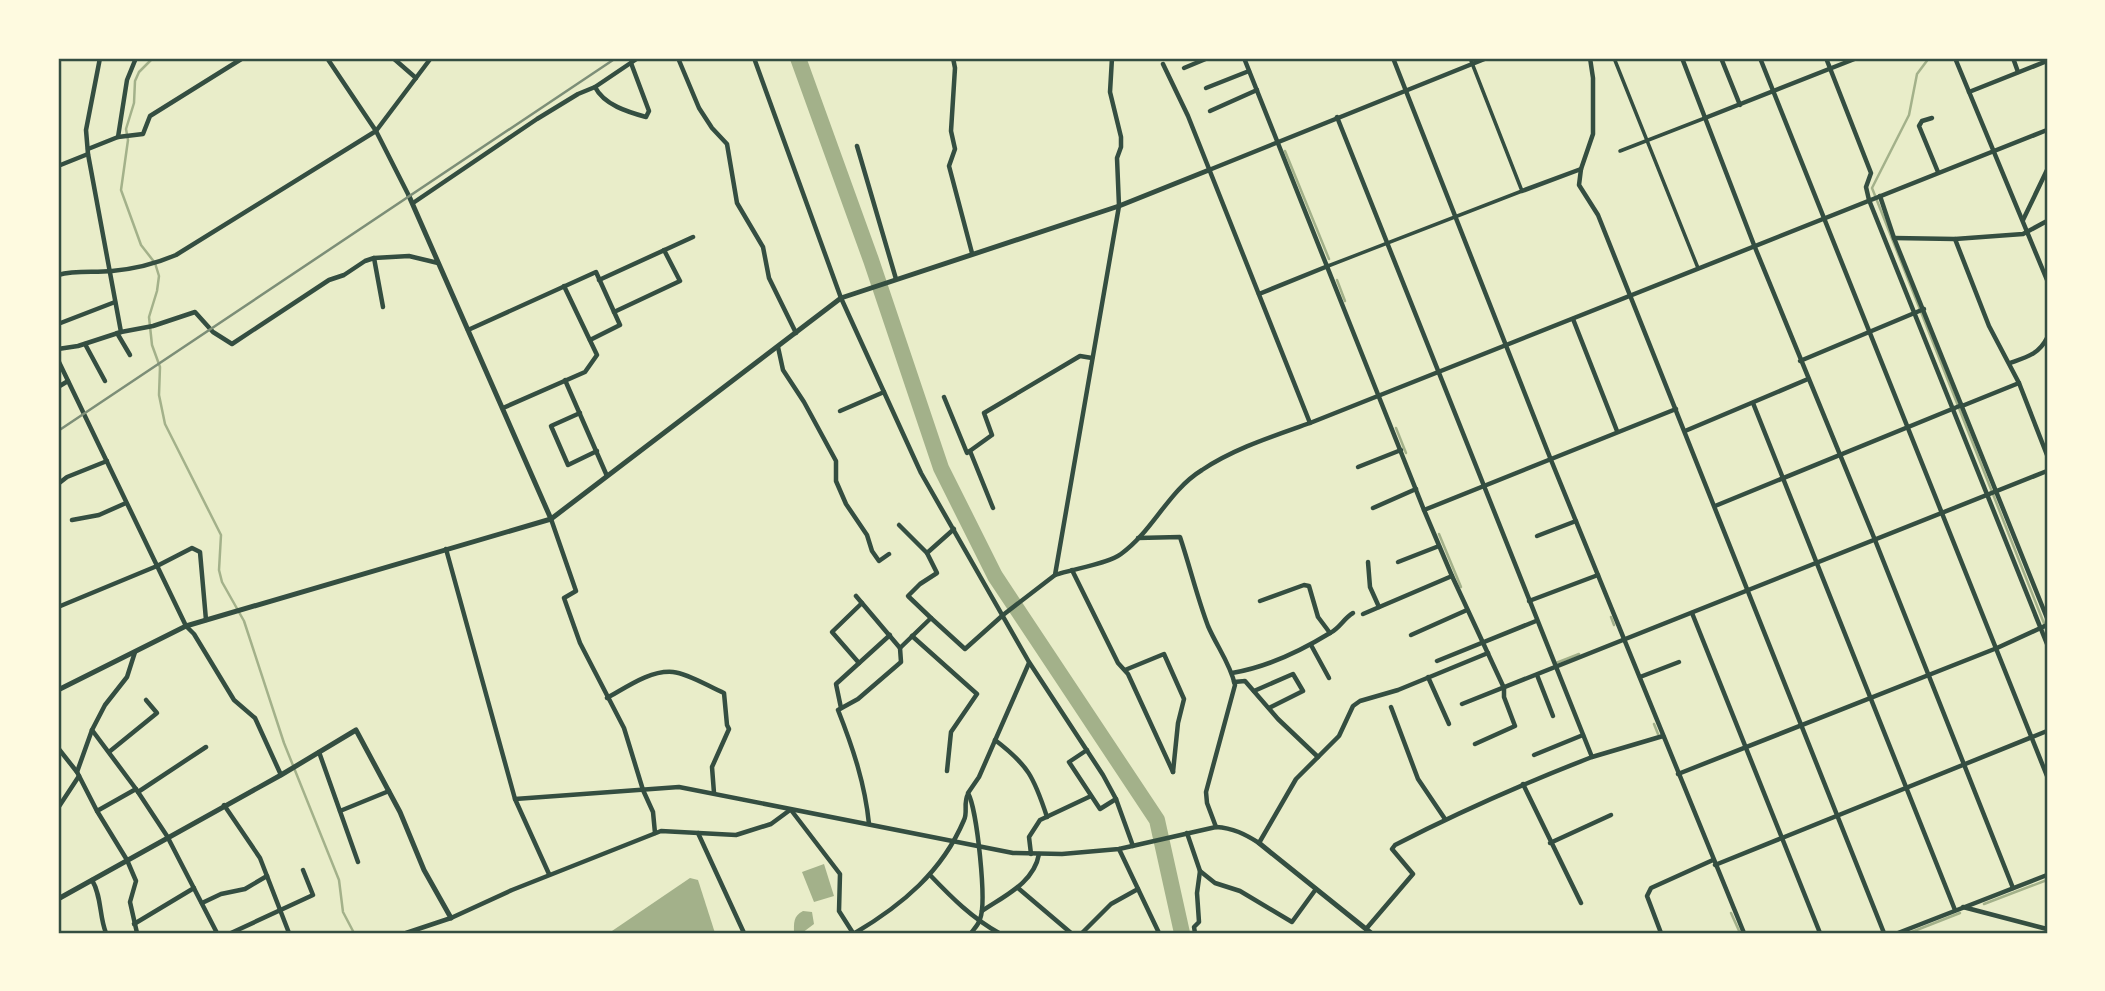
<svg xmlns="http://www.w3.org/2000/svg" width="2105" height="991" viewBox="0 0 2105 991" font-family="Montserrat,sans-serif">
<rect width="100%" height="100%" fill="#e9edc9"/>
<g fill="#a3b18a">
<polygon points="824,864 834,896 814,902 802,872"/>
<polygon points="690,878 698,880 715,933 609,933"/>
<path d="M803,911L812,912L814,924L802,933H794C794,923 793,916 803,911Z"/>
</g>
<g fill="none" stroke-linecap="round" stroke-linejoin="round">
<g stroke="#a3b18a" stroke-width="2.5">
<polyline points="153,58 139,72 135,81 134,103 126,129 128,140 121,190 141,245 155,263 159,276 157,291 149,317 152,345 160,367 159,395 165,424 221,535 219,570 222,582 244,621 284,743 339,880 343,912 354,933"/>
<polyline points="1929,58 1917,74 1909,115 1872,188 2047,631"/>
<polyline points="1285,151 1329,259"/>
<polyline points="1337,280 1345,301"/>
<polyline points="1396,428 1406,453"/>
<polyline points="1439,534 1461,587"/>
<polyline points="1611,617 1614,625"/>
<polyline points="1556,663 1579,654"/>
<polyline points="1654,724 1658,734"/>
<polyline points="1984,904 2047,880"/>
<polyline points="1731,913 1740,933"/>
<polyline points="1909,933 1960,913"/>
</g>
<polyline stroke="#a3b18a" stroke-width="16" points="798,58 871,260 941,468 995,576 1157,820 1182,933"/>
<g stroke="#344e41" stroke-width="3.5">
<polyline points="1614,58 1698,268"/>
<polyline points="1620,151 1705,118"/>
<polyline points="1328,266 1522,191 1470,58"/>
</g>
<g stroke="#344e41" stroke-width="4.5">
<polyline points="100,58 86,130 88,154 121,332"/>
<polyline points="327,58 376,131 409,196"/>
<polyline points="393,58 416,78"/>
<polyline points="678,58 699,108 712,128 727,144 737,203 763,247 769,278 796,333"/>
<polyline points="754,58 841,298 921,473 1029,662 1103,775 1116,799 1133,846"/>
<polyline points="953,58 955,68 951,131 955,149 949,166 972,253"/>
<polyline points="1244,58 1424,510 1452,576 1504,688 1504,697 1515,726 1475,744"/>
<polyline points="1393,58 1551,460 1744,933"/>
<polyline points="1590,58 1593,78 1593,134 1581,169 1579,185 1598,215 1884,933"/>
<polyline points="1682,58 1754,245 1875,540 2013,888"/>
<polyline points="1721,58 1740,105"/>
<polyline points="1760,58 2047,776"/>
<polyline points="1826,58 1871,173 1866,187 1869,200 2047,644"/>
<polyline points="1955,58 2047,280"/>
<polyline points="2013,58 2018,72"/>
<polyline points="1163,64 1188,116 1310,423"/>
<polyline points="1184,68 1208,58"/>
<path d="M595,87C604,105 628,112 646,117L649,111L631,63"/>
<polyline points="1206,88 1249,71"/>
<polyline points="1969,92 2047,61"/>
<polyline points="1210,111 1257,90"/>
<polyline points="1337,117 1592,757 1663,736"/>
<polyline points="1705,118 1857,58"/>
<polyline points="1932,118 1922,121 1919,126 1938,172"/>
<polyline points="118,137 127,80 136,58"/>
<polyline points="857,146 896,279"/>
<polyline points="88,149 118,137 143,134 150,116 243,58"/>
<polyline points="58,166 88,154"/>
<polyline points="1209,170 1487,58"/>
<polyline points="1522,191 1581,169"/>
<polyline points="1880,196 1894,238 2047,618"/>
<polyline points="413,203 537,119 578,94 595,87 638,58"/>
<polyline points="2023,220 2047,170"/>
<polyline points="1894,238 1955,239 2023,234 2047,221"/>
<polyline points="1955,239 1989,326 2019,383 2047,455"/>
<polyline points="374,258 383,307"/>
<path d="M58,275C76,270 94,273 112,271C135,269 155,264 176,255L376,131L431,58"/>
<polyline points="599,280 693,237"/>
<polyline points="1259,294 1328,266"/>
<polyline points="614,312 680,281 664,250"/>
<polyline points="1573,319 1617,431"/>
<polyline points="58,324 115,302"/>
<polyline points="468,330 596,272 620,325 590,340"/>
<polyline points="117,333 130,355"/>
<polyline points="85,344 105,381"/>
<polyline points="778,347 783,370 804,402 836,461 836,481 846,504 867,535 872,551 879,561 889,554"/>
<polyline points="58,349 78,346 121,332 153,326 195,312 213,332 232,344 329,280 344,275 365,261 374,258 409,256 438,263"/>
<polyline points="58,360 186,626 194,634 234,700 255,718 281,775"/>
<polyline points="1800,361 1924,309"/>
<path d="M2010,363C2027,357 2039,354 2047,338"/>
<polyline points="565,380 607,476"/>
<polyline points="58,387 68,381"/>
<polyline points="944,397 967,453 992,435 984,413 1080,356 1092,358"/>
<polyline points="1753,403 1955,910"/>
<polyline points="1962,406 2019,383"/>
<polyline points="503,408 585,372 597,355 564,286"/>
<polyline points="840,411 884,392"/>
<polyline points="580,413 551,426 568,465 597,451"/>
<polyline points="1685,431 1808,379"/>
<polyline points="970,451 993,508"/>
<polyline points="1358,467 1401,450"/>
<polyline points="58,484 67,477 107,461"/>
<polyline points="1715,506 1962,405"/>
<polyline points="1373,508 1416,489"/>
<polyline points="1424,510 1676,409"/>
<polyline points="551,519 576,591 564,598 580,643 624,728 643,790 653,812 655,833"/>
<polyline points="72,520 99,515 126,503"/>
<polyline points="899,525 927,553 937,573 920,584 908,596 931,618"/>
<polyline points="1537,536 1576,521"/>
<path d="M1138,538L1180,537C1190,567 1197,597 1208,626C1217,647 1230,663 1235,685L1206,792L1207,803L1216,827"/>
<polyline points="446,549 515,799 549,874"/>
<polyline points="927,553 954,529"/>
<polyline points="1368,562 1370,587 1379,607"/>
<polyline points="1398,562 1439,546"/>
<polyline points="1072,570 1118,663 1128,674 1173,772"/>
<path d="M1055,575C1072,569 1108,564 1121,554C1153,531 1168,491 1202,470C1235,448 1274,436 1310,423L2047,130"/>
<path d="M856,596L900,648L901,662L858,699L838,710C853,748 865,784 869,824"/>
<polyline points="1529,601 1598,575"/>
<polyline points="58,607 157,566 192,548 200,552 206,620"/>
<polyline points="1692,613 1820,933"/>
<polyline points="1363,614 1452,576"/>
<path d="M1330,633C1340,628 1343,619 1353,613"/>
<polyline points="1411,635 1467,610"/>
<polyline points="912,636 977,694 951,732 947,771"/>
<polyline points="1311,645 1329,678"/>
<polyline points="900,648 931,618 965,649 1003,615 1055,575 1119,206 1117,158 1121,147 1121,137 1110,92 1112,58"/>
<polyline points="1437,661 1536,621"/>
<polyline points="859,663 832,632 862,603"/>
<polyline points="1125,670 1164,654 1184,699 1178,723 1173,772"/>
<path d="M1232,673C1268,667 1299,652 1330,633L1318,617L1309,586L1304,585L1260,601"/>
<polyline points="1537,675 1553,716"/>
<polyline points="1428,677 1449,724"/>
<polyline points="1640,677 1679,662"/>
<polyline points="1234,682 1245,681 1278,719 1318,757"/>
<polyline points="1254,691 1293,674 1303,691 1269,708"/>
<path d="M607,698C627,687 650,670 673,672C690,674 709,687 724,693L727,725L729,729L712,767L714,793"/>
<polyline points="1462,704 2047,471"/>
<polyline points="1391,707 1418,779 1445,819"/>
<polyline points="841,708 836,684 890,635"/>
<polyline points="92,730 136,789 167,836 217,933"/>
<path d="M995,740C1028,765 1034,777 1047,817"/>
<polyline points="58,748 77,772 97,811 127,860 136,881 130,902 137,933"/>
<polyline points="1087,750 1069,762 1100,809 1116,799"/>
<polyline points="109,752 157,713 146,700"/>
<polyline points="319,752 358,862"/>
<polyline points="1534,755 1583,735"/>
<polyline points="77,772 92,730 105,705 127,677 135,652"/>
<polyline points="1678,774 1997,648 2047,625"/>
<polyline points="1523,784 1581,903"/>
<polyline points="138,792 206,747"/>
<path d="M515,799L679,787L1013,853L1062,854L1119,849L1216,827C1233,828 1245,834 1259,843L1296,779L1339,736L1353,706L1360,701L1398,690L1488,653"/>
<polyline points="224,805 260,858 289,933"/>
<polyline points="58,808 79,776"/>
<polyline points="791,810 840,874 839,911 853,933"/>
<polyline points="97,811 136,789"/>
<polyline points="340,811 389,791"/>
<polyline points="698,833 744,933"/>
<polyline points="1187,833 1200,871 1197,893 1199,922 1194,927 1195,933"/>
<polyline points="1550,843 1611,815"/>
<polyline points="1119,849 1159,933"/>
<polyline points="1031,854 1029,837 1040,820 1091,796"/>
<polyline points="1715,865 2047,731"/>
<polyline points="1200,871 1215,883 1240,891 1292,922 1316,889"/>
<path d="M930,875C952,898 972,918 999,933"/>
<path d="M92,880C102,897 99,916 106,933"/>
<polyline points="1018,888 1071,933"/>
<polyline points="202,903 221,894 245,889 267,876"/>
<polyline points="1963,907 2047,929"/>
<path d="M982,911C1004,896 1034,883 1039,854"/>
<polyline points="134,924 194,888"/>
<path d="M1366,929L1413,874L1392,849L1395,845C1459,812 1525,783 1592,757"/>
<polyline points="231,933 313,895 303,870"/>
<polyline points="406,933 451,918 512,890 661,831 736,835 771,824 790,810"/>
<path d="M855,933C902,905 942,872 964,820C968,812 963,803 968,794"/>
<path d="M971,933C974,929 979,924 980,919C987,903 977,809 968,793L979,777L1029,663"/>
<polyline points="1082,933 1111,904 1138,889"/>
<polyline points="1661,933 1647,896 1651,888 1713,860"/>
<polyline points="1898,933 2047,875"/>
</g>
<g stroke="#344e41" stroke-width="5">
<polyline points="409,196 551,519"/>
<polyline points="58,690 186,626 551,519 841,298 1119,206 1209,170"/>
<polyline points="1259,843 1371,933"/>
<polyline points="58,899 281,775 356,730 400,812 424,870 451,918"/>
</g>
<polyline stroke="#7c8e77" stroke-width="2.5" points="58,431 616,58"/>
</g>
<rect width="2105" height="991" fill="none" stroke="#fefae0" stroke-width="119"/>
<rect x="60" y="60" width="1986" height="872" fill="none" stroke="#344e41" stroke-width="2.5"/>
</svg>
